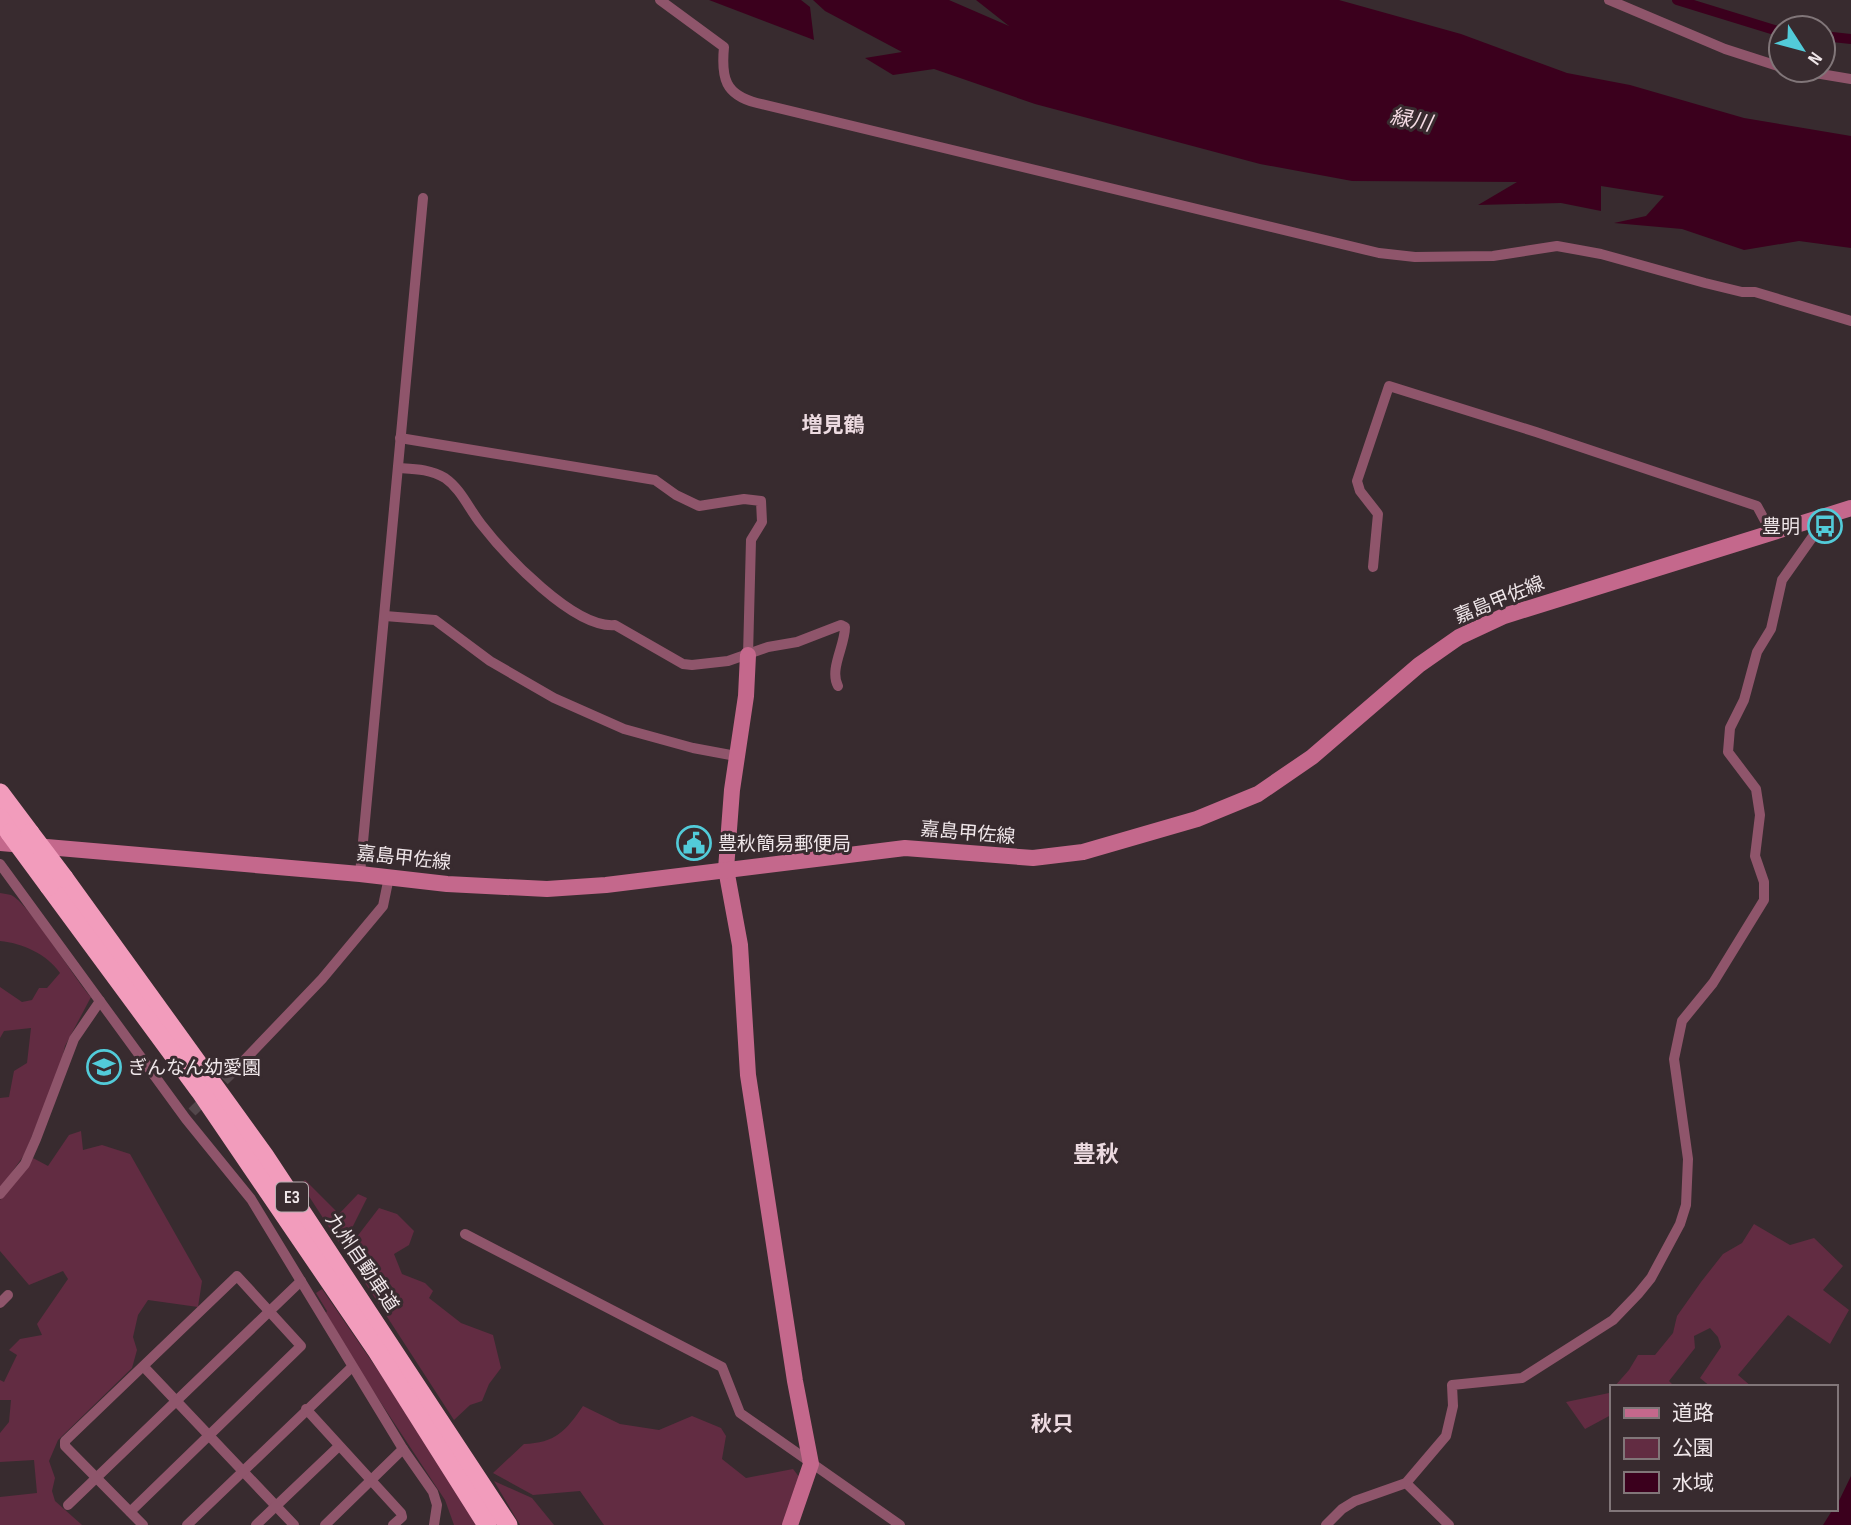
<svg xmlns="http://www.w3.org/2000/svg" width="1851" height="1525" viewBox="0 0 1851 1525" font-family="'Sofia Sans Condensed','Noto Sans JP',sans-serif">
<rect width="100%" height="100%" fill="#382b2f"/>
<g fill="#622c42">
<path d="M0,893C4,894 8,894 11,895C29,903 73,977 91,997L65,1046L60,1068L24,1155L0,1189V1098L9,1097L14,1071L27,1063L31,1028L4,1031L0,1038V987L22,1002L32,1000L39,988H47L60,973C47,954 22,943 0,941Z"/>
<polygon points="81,1131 83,1150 102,1145 130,1154 202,1281 198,1307 148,1300 138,1315 133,1337 137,1350 132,1368 58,1440 49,1461 55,1478 52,1491 55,1501 82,1525 0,1525 0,1497 37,1493 34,1460 0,1462 0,1433 9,1422 11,1400 0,1400 0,1380 4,1382 17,1355 9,1350 20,1339 42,1335 37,1324 68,1279 63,1271 29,1285 0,1251 0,1200 33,1158 48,1166 69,1135"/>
<polygon points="305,1180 339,1214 358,1194 367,1198 349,1234 356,1238 379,1208 397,1214 414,1231 409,1245 394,1254 402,1274 425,1283 433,1291 429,1298 461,1323 493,1335 501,1368 489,1384 482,1401 470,1405 454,1420 301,1184"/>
<polygon points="1754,1224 1790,1245 1814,1238 1843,1266 1823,1290 1849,1310 1830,1344 1788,1315 1738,1375 1752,1387 1711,1387 1700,1378 1721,1347 1718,1337 1710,1328 1694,1336 1695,1348 1669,1381 1675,1387 1614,1387 1629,1370 1638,1355 1655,1355 1673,1333 1677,1316 1701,1282 1723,1254 1742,1243"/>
<polygon points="322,1289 388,1385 477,1525 454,1525 445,1500 358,1368 326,1313 327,1311 316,1293"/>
<polygon points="1611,1390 1611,1415 1585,1429 1566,1402 1609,1393"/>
<path d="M583,1406L620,1424L659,1430L692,1416L721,1428L726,1436L722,1459L746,1478L793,1469L800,1478L786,1525H604L580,1491L533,1495L493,1473L524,1444C555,1443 566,1431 583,1406Z"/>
<polygon points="494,1481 532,1498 554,1525 520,1525"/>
</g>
<g fill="#3b001d">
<polygon points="709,0 801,0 810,7 814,40"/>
<polygon points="813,0 949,0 1009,26 976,0 1339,0 1461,34 1567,73 1630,85 1744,118 1851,136 1851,248 1799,241 1744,250 1682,229 1614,223 1646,216 1664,196 1601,186 1601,211 1561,203 1478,205 1517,182 1352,181 1260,164 1035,104 934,69 893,75 865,58 902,52 825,11"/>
<polygon points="1851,1476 1851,1525 1823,1525 1833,1509 1835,1509"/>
</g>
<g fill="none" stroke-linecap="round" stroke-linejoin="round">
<g stroke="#3b001d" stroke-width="10">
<polyline points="1677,0 1781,32"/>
<polyline points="1823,36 1851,39"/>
</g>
<polyline stroke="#53474b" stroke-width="10" stroke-dasharray="10 5" stroke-linecap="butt" points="192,1112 233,1072"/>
<g stroke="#8f556b" stroke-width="10">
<path d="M660,0L724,47C721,78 725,95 757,103L1379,253L1415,257L1493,256L1557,246L1601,254L1705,283L1742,292H1755L1851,321"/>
<polyline points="1609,0 1725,49 1781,67"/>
<polyline points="1797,70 1851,79"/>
<polyline points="400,438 655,480 676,495 699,506 744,499 761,501 762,522 751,540 748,655"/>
<path d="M398,468C415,469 430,469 445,478C461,489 469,509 481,524C505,555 574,629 615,625L683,664L692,665L728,661L768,647L797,642L841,625L845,627C845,646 829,669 838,686"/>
<polyline points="1373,567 1378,514 1360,491 1357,481 1389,386 1536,432 1757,506 1771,532"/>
<polyline points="385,616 435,620 490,661 554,698 624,729 693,748 736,756"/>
<polyline points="0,864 186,1119 251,1199 403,1449 433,1492 437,1505 434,1525"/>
<polyline points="360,874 423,198"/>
<polyline points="233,1072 322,979 383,906 389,877"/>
<polyline points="0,1194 25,1164 36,1139 74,1039 100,1001"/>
<polyline points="465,1234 722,1367 740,1413 900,1525"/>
<polyline points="0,1303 8,1295"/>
<polyline points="144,1367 294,1525"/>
<polyline points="306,1409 401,1513 402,1517 393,1525"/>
<polyline points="1406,1483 1449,1525"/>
<polyline points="68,1505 301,1281"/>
<polyline points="130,1512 301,1346 237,1276 65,1441 65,1446 143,1525"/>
<polyline points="187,1525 352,1367"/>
<polyline points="256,1525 339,1446"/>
<polyline points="325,1525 403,1449"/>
<polyline points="1326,1525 1342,1509 1355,1501 1406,1483 1446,1436 1453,1406 1452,1385 1522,1378 1613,1320 1638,1294 1651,1278 1680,1224 1686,1205 1688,1159 1674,1059 1682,1021 1713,983 1764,900 1764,882 1755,856 1760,815 1756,789 1728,752 1730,728 1744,700 1757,652 1771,629 1782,580 1828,515"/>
</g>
<g stroke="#c4688c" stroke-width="16">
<polyline points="748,655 746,696 732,790 726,869 740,945 748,1075 795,1381 811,1464 790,1525"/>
<polyline points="0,843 360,874 447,884 547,889 606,885 905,848 1033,858 1083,852 1197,819 1258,794 1312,757 1419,665 1459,637 1504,616 1851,508"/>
</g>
<g stroke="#f29cbc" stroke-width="19">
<polyline points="0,793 30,833"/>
<polyline points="0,818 10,833"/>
<polyline points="64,878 264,1155 508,1525"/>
<polyline points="49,886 200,1091 377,1351 487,1525"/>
</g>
<g stroke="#f29cbc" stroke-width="19">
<polyline points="10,833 49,886"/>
<polyline points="30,833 64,878"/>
</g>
</g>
<defs>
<g id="bus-ring" transform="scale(1.75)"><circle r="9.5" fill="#382b2f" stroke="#52cbd9" stroke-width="1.5"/><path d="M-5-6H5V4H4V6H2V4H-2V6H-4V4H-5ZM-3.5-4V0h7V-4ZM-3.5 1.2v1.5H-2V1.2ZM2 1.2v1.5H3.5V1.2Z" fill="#52cbd9"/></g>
<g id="civic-ring" transform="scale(1.75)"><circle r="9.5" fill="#382b2f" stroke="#52cbd9" stroke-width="1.5"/><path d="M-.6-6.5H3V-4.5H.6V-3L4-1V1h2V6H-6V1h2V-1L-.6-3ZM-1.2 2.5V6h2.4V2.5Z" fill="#52cbd9"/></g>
<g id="school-ring" transform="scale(1.75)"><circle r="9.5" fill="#382b2f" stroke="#52cbd9" stroke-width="1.5"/><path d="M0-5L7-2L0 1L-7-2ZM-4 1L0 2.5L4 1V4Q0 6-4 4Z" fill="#52cbd9"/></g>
</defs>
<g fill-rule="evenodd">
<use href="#bus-ring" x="1825" y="526"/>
<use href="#civic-ring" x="694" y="843"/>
<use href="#school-ring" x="104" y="1067"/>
</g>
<g text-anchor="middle" stroke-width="6" stroke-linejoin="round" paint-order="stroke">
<rect fill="#382b2f" stroke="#b8aeb1" stroke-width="2" x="276" y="1182.5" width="32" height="29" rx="5"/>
<g font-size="18" font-weight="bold" fill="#efe6e9">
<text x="292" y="1203">E3</text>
</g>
<g font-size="19" fill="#efe6e9" stroke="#382b2f" text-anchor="start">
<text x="1800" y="533" text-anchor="end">豊明</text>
<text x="718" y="850">豊秋簡易郵便局</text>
<text x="128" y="1074">ぎんなん幼愛園</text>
</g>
<g font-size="19" fill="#efe6e9" stroke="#382b2f">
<text transform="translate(1499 599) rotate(-22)" y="7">嘉島甲佐線</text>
<text transform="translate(968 832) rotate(5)" y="7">嘉島甲佐線</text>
<text transform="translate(404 857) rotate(6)" y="7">嘉島甲佐線</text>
<text transform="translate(363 1262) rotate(56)" y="7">九州自動車道</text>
</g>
<g font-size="21" font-style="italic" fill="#f6dce5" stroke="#382b2f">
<text transform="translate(1411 120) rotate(11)" y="7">緑川</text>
</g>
<g font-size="21" font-weight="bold" fill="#eddbe1" stroke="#382b2f">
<text x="833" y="432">増見鶴</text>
<text x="1052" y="1431">秋只</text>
</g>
<g font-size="23" font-weight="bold" fill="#eddbe1" stroke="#382b2f">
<text x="1096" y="1162">豊秋</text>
</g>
</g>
<rect x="1610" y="1385" width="228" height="126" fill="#382b2f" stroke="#817679" stroke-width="2"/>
<rect x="1624" y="1408" width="35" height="10" fill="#c4688c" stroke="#817679" stroke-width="2"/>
<text x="1672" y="1420" font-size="21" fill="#efe6e9">道路</text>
<rect x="1624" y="1438" width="35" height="21" fill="#622c42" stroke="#817679" stroke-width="2"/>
<text x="1672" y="1455" font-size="21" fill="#efe6e9">公園</text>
<rect x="1624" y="1472" width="35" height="21" fill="#3b001d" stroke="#817679" stroke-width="2"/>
<text x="1672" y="1490" font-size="21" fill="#efe6e9">水域</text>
<g transform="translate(1802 49) rotate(126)"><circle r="33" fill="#382b2f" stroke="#817679" stroke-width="2"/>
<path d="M0-5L12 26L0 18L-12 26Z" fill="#52cbd9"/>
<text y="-10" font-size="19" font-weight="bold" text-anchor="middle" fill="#efe6e9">N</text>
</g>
</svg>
